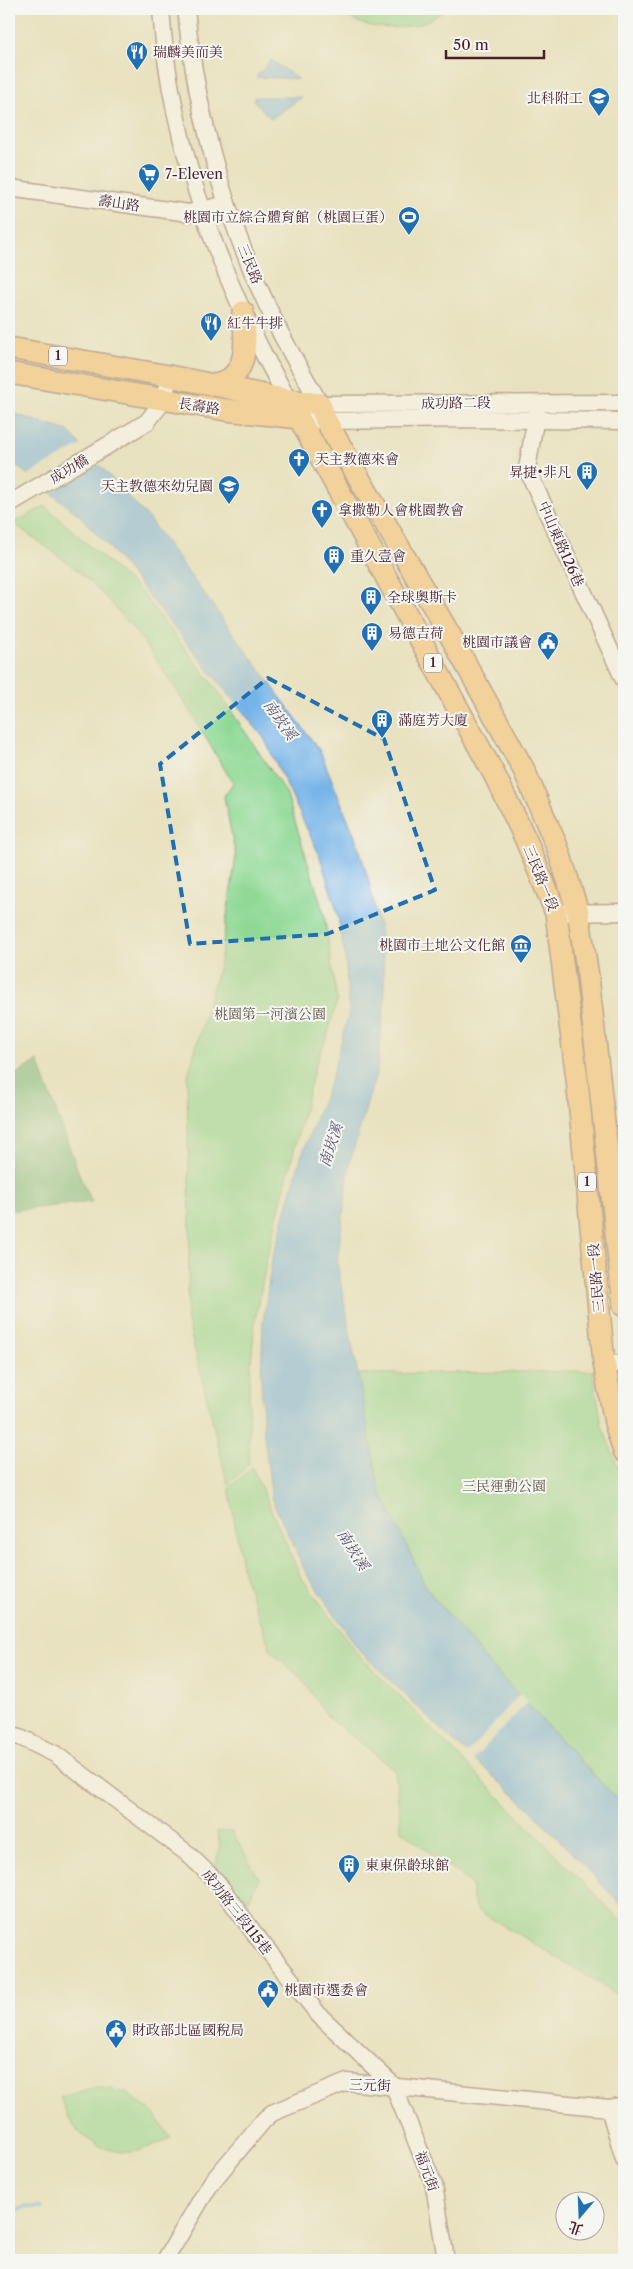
<svg xmlns="http://www.w3.org/2000/svg" width="633" height="2269" viewBox="0 0 633 2269" font-family="'Libre Caslon Text','Noto Serif TC',serif">
<rect width="100%" height="100%" fill="#f6f6f2"/>
<filter id="ink" filterUnits="userSpaceOnUse"><feTurbulence type="fractalNoise" baseFrequency=".02" numOctaves="2"/><feDisplacementMap in="SourceGraphic" scale="10" xChannelSelector="R" yChannelSelector="G"/><feConvolveMatrix kernelMatrix="1 2 1 2 8 2 1 2 1" color-interpolation-filters="sRGB"/></filter>
<filter id="wash" filterUnits="userSpaceOnUse"><feTurbulence type="fractalNoise" baseFrequency=".0096" numOctaves="4" result="noise"/><feDisplacementMap in="SourceGraphic" scale="20" xChannelSelector="R" yChannelSelector="G"/><feGaussianBlur stdDeviation="1.12" result="paint"/><feColorMatrix in="noise" values="0 0 0 0 0 0 0 0 0 0 0 0 0 0 0 0 0 1.4 0 .05"/><feComposite in="paint" operator="in"/></filter>
<g filter="url(#wash)">
<rect width="100%" height="100%" fill="#e9e2c0"/>
<g fill="#8fd995" stroke="#6c7c60">
<path d="M336,9H445C425,29 386,32 360,23C352,20 343,13 336,9Z"/>
<path d="M45,506L140,591L215,687L286,793L324,914L337,1001L327,1037L315,1066L267,1258L255,1321L249,1386V1464L228,1485L187,1318L190,1230L187,1079L220,962L236,857L224,796L233,783C190,713 150,637 89,581C66,559 38,542 13,523Z"/>
<polygon points="593,1371 602,1426 624,1482 624,1807 488,1663 427,1589 379,1489 357,1374"/>
<polygon points="252,1467 301,1577 356,1652 624,1924 624,2001 600,1983 477,1910 472,1897 472,1885 401,1830 395,1770 328,1717 302,1679 271,1651 243,1573 229,1488"/>
<polygon points="232,1831 259,1878 246,1905 215,1869 220,1845 217,1832"/>
<path d="M96,2087L126,2092L153,2113L171,2138C160,2142 149,2148 138,2151C118,2156 93,2146 78,2131C69,2122 64,2108 60,2097Z"/>
</g>
<polygon fill="#73b97e" stroke="#5e6c54" points="38,1061 81,1179 92,1202 9,1211 9,1078"/>
<g fill="#75b4e9" stroke="#606a8a">
<polygon points="271,60 298,79 256,77"/>
<polygon points="255,97 302,97 271,119 254,101"/>
<polygon points="9,412 68,431 148,518 320,751 358,844 369,882 382,940 385,998 377,1070 350,1161 337,1263 379,1488 427,1589 488,1663 624,1807 624,1908 528,1807 443,1732 359,1650 306,1573 272,1500 264,1436 261,1382 263,1322 272,1260 301,1157 331,1079 349,1013 345,956 337,911 319,854 264,738 109,547 79,515 9,460"/>
</g>
<g fill="#e9e2c0">
<polygon points="83,444 101,463 49,494 26,476"/>
<polygon points="520,1694 527,1702 472,1761 466,1755"/>
</g>
<g fill="none" stroke-linecap="round" stroke-linejoin="round">
<polyline stroke="#75b4e9" stroke-width="4" points="9,2216 24,2207 42,2207"/>
</g>
</g>
<g filter="url(#ink)">
<g fill="none" stroke-linecap="round" stroke-linejoin="round">
<g stroke="#82635f" stroke-width="19">
<g id="minor">
<path d="M161,9C170,151 227,297 299,418L326,421L468,419L624,421"/>
<path d="M186,9C196,116 228,227 276,324C289,351 305,377 320,404L624,403"/>
<polyline points="9,188 189,213 227,204"/>
<polyline points="537,410 527,469 624,680"/>
<polyline points="9,504 147,422 164,400 169,376"/>
<polyline points="556,913 624,912"/>
<polyline points="604,1363 624,1364"/>
<polyline points="9,1734 20,1737 55,1754 187,1853 217,1882 254,1933 319,2015 393,2085 434,2185 446,2260"/>
<polyline points="609,2108 624,2159"/>
<polyline points="165,2260 211,2183 264,2120 272,2113 347,2082 609,2108 624,2105"/>
</g>
</g>
<g stroke="#82635f" stroke-width="24">
<g id="major">
<polyline points="9,348 169,376 288,400 320,404 326,421 451,637 524,770 558,849 578,912 588,976 624,1306"/>
<polyline points="9,373 226,410 299,418 495,776 526,840 556,913 577,1079 604,1363 615,1423 624,1451"/>
<path d="M215,385C250,378 246,340 243,312"/>
</g>
</g>
<use href="#minor" stroke="#fff" stroke-width="16"/>
<use href="#major" stroke="#fcbd6f" stroke-width="21"/>
</g>
</g>
<path d="M0 0H633V2269H0ZM268,678L384,739L435,890L327,934L190,944L160,764Z" fill="#e9e2c0" fill-opacity=".55" fill-rule="evenodd"/>
<path fill="none" stroke="#1f6fb2" stroke-width="4" stroke-dasharray="10 6" stroke-linejoin="round" d="M268,678L384,739L435,890L327,934L190,944L160,764Z"/>
<defs>
<g id="restaurant-pin" transform="scale(1.125)"><path d="M0 17L-7.5 6A9.5 9.5 0 1 1 7.5 6Z" fill="#1f6fb2" stroke="#f6f6f2"/><path d="M-5-6h1v4h1v-4h1v4h1v-4h1v5L-1.5 .5V6h-2V.5L-5-1ZM5-6V6H3V1.5H1.5Q1.5-4 5-6Z" fill="#fff"/></g>
<g id="school-pin" transform="scale(1.125)"><path d="M0 17L-7.5 6A9.5 9.5 0 1 1 7.5 6Z" fill="#1f6fb2" stroke="#f6f6f2"/><path d="M0-5L7-2L0 1L-7-2ZM-4 1L0 2.5L4 1V4Q0 6-4 4Z" fill="#fff"/></g>
<g id="supermarket-pin" transform="scale(1.125)"><path d="M0 17L-7.5 6A9.5 9.5 0 1 1 7.5 6Z" fill="#1f6fb2" stroke="#f6f6f2"/><path d="M-6-5.5h2.5l.6 2H6L4.5 2H-2.5L-4.4-4H-6ZM-1.5 3.2a1.3 1.3 0 1 0 .1 0ZM3 3.2a1.3 1.3 0 1 0 .1 0Z" fill="#fff"/></g>
<g id="stadium-pin" transform="scale(1.125)"><path d="M0 17L-7.5 6A9.5 9.5 0 1 1 7.5 6Z" fill="#1f6fb2" stroke="#f6f6f2"/><path d="M0-5a6.5 5 0 1 0 0 10a6.5 5 0 1 0 0-10ZM-3.5-1.8h7v3.6h-7Z" fill="#fff"/></g>
<g id="church-pin" transform="scale(1.125)"><path d="M0 17L-7.5 6A9.5 9.5 0 1 1 7.5 6Z" fill="#1f6fb2" stroke="#f6f6f2"/><path d="M-1.2-6h2.4v3.5h3.3v2.4h-3.3V6h-2.4V-.1h-3.3v-2.4h3.3Z" fill="#fff"/></g>
<g id="building-pin" transform="scale(1.125)"><path d="M0 17L-7.5 6A9.5 9.5 0 1 1 7.5 6Z" fill="#1f6fb2" stroke="#f6f6f2"/><path d="M-4-6H4V6H1V3H-1V6H-4ZM-2.5-4.3h1.7v1.8h-1.7ZM.8-4.3h1.7v1.8H.8ZM-2.5-1h1.7V.8h-1.7ZM.8-1h1.7V.8H.8Z" fill="#fff"/></g>
<g id="civic-pin" transform="scale(1.125)"><path d="M0 17L-7.5 6A9.5 9.5 0 1 1 7.5 6Z" fill="#1f6fb2" stroke="#f6f6f2"/><path d="M-.6-6.5H3V-4.5H.6V-3L4-1V1h2V6H-6V1h2V-1L-.6-3ZM-1.2 2.5V6h2.4V2.5Z" fill="#fff"/></g>
<g id="museum-pin" transform="scale(1.125)"><path d="M0 17L-7.5 6A9.5 9.5 0 1 1 7.5 6Z" fill="#1f6fb2" stroke="#f6f6f2"/><path d="M0-6L6-3V-2H-6V-3ZM-5-1h2V3h-2ZM-1-1h2V3h-2ZM3-1h2V3H3ZM-6 4H6V6H-6Z" fill="#fff"/></g>
</defs>
<g fill-rule="evenodd">
<use href="#restaurant-pin" x="137" y="52"/>
<use href="#school-pin" x="599" y="98"/>
<use href="#supermarket-pin" x="149" y="174"/>
<use href="#stadium-pin" x="409" y="217"/>
<use href="#restaurant-pin" x="211" y="323"/>
<use href="#church-pin" x="299" y="459"/>
<use href="#building-pin" x="587" y="472"/>
<use href="#school-pin" x="229" y="486"/>
<use href="#church-pin" x="322" y="510"/>
<use href="#building-pin" x="334" y="556"/>
<use href="#building-pin" x="371" y="597"/>
<use href="#building-pin" x="372" y="633"/>
<use href="#civic-pin" x="548" y="642"/>
<use href="#building-pin" x="382" y="720"/>
<use href="#museum-pin" x="521" y="945"/>
<use href="#building-pin" x="349" y="1865"/>
<use href="#civic-pin" x="268" y="1990"/>
<use href="#civic-pin" x="116" y="2030"/>
</g>
<g text-anchor="middle" stroke-width="4" stroke-linejoin="round" paint-order="stroke">
<g fill="#f6f6f2" stroke="#7e6067" stroke-width="1">
<rect x="49" y="346.5" width="18" height="19" rx="4"/>
<rect x="424" y="653.5" width="18" height="19" rx="4"/>
<rect x="578" y="1172.5" width="18" height="19" rx="4"/>
</g>
<g font-size="12" font-weight="bold" fill="#4a1f2b">
<text x="58" y="360">1</text>
<text x="433" y="667">1</text>
<text x="587" y="1186">1</text>
</g>
<g font-size="14" fill="#4a1f2b" stroke="#f6f6f2" text-anchor="start">
<text x="153" y="57">瑞麟美而美</text>
<text x="583" y="103" text-anchor="end">北科附工</text>
<text x="165" y="179">7-Eleven</text>
<text x="393" y="222" text-anchor="end">桃園市立綜合體育館（桃園巨蛋）</text>
<text x="227" y="328">紅牛牛排</text>
<text x="315" y="464">天主教德來會</text>
<text x="571" y="477" text-anchor="end">昇捷•非凡</text>
<text x="213" y="491" text-anchor="end">天主教德來幼兒園</text>
<text x="338" y="515">拿撒勒人會桃園教會</text>
<text x="350" y="561">重久壹會</text>
<text x="387" y="602">全球奧斯卡</text>
<text x="388" y="638">易德吉荷</text>
<text x="532" y="647" text-anchor="end">桃園市議會</text>
<text x="398" y="725">滿庭芳大廈</text>
<text x="505" y="950" text-anchor="end">桃園市土地公文化館</text>
<text x="365" y="1870">東東保齡球館</text>
<text x="284" y="1995">桃園市選委會</text>
<text x="132" y="2035">財政部北區國稅局</text>
</g>
<g font-size="14" fill="#4a1f2b" stroke="#f6f6f2">
<text transform="translate(119 203) rotate(8)" y="5">壽山路</text>
<text transform="translate(250 264) rotate(68)" y="5">三民路</text>
<text transform="translate(456 403) rotate(-1)" y="5">成功路二段</text>
<text transform="translate(199 406) rotate(9)" y="5">長壽路</text>
<text transform="translate(69 469) rotate(-31)" y="5">成功橋</text>
<text transform="translate(561 544) rotate(66)" y="5">中山東路126巷</text>
<text transform="translate(541 878) rotate(68)" y="5">三民路一段</text>
<text transform="translate(596 1278) rotate(-95)" y="5">三民路一段</text>
<text transform="translate(237 1912) rotate(52)" y="5">成功路三段115巷</text>
<text transform="translate(370 2085) rotate(2)" y="5">三元街</text>
<text transform="translate(427 2171) rotate(70)" y="5">福元街</text>
</g>
<g font-size="14" fill="#5f574b" stroke="#f6f6f2">
<text x="270" y="1019">桃園第一河濱公園</text>
<text x="504" y="1491">三民運動公園</text>
</g>
<g font-size="15" font-style="italic" fill="#59536e" stroke="#f6f6f2">
<text transform="translate(280 720) rotate(55)" y="5">南崁溪</text>
<text transform="translate(331 1145) rotate(-72)" y="5">南崁溪</text>
<text transform="translate(353 1550) rotate(58)" y="5">南崁溪</text>
</g>
</g>
<rect width="633" height="2269" fill="none" stroke="#f6f6f2" stroke-width="30"/>
<g transform="translate(580 2216) rotate(199)"><circle r="24" fill="#f6f6f2" stroke="#b1a0a2"/>
<path d="M0-4L9 19L0 12L-9 19Z" fill="#1f6fb2"/>
<text y="-8" font-size="14" font-weight="bold" text-anchor="middle" fill="#4a1f2b">北</text>
</g>
<path d="M446 50v8h98v-8" fill="none" stroke="#4a1f2b" stroke-width="2.5"/>
<text x="453" y="50" font-size="15" fill="#4a1f2b" stroke="#f6f6f2" stroke-width="4" paint-order="stroke">50 m</text>
</svg>
